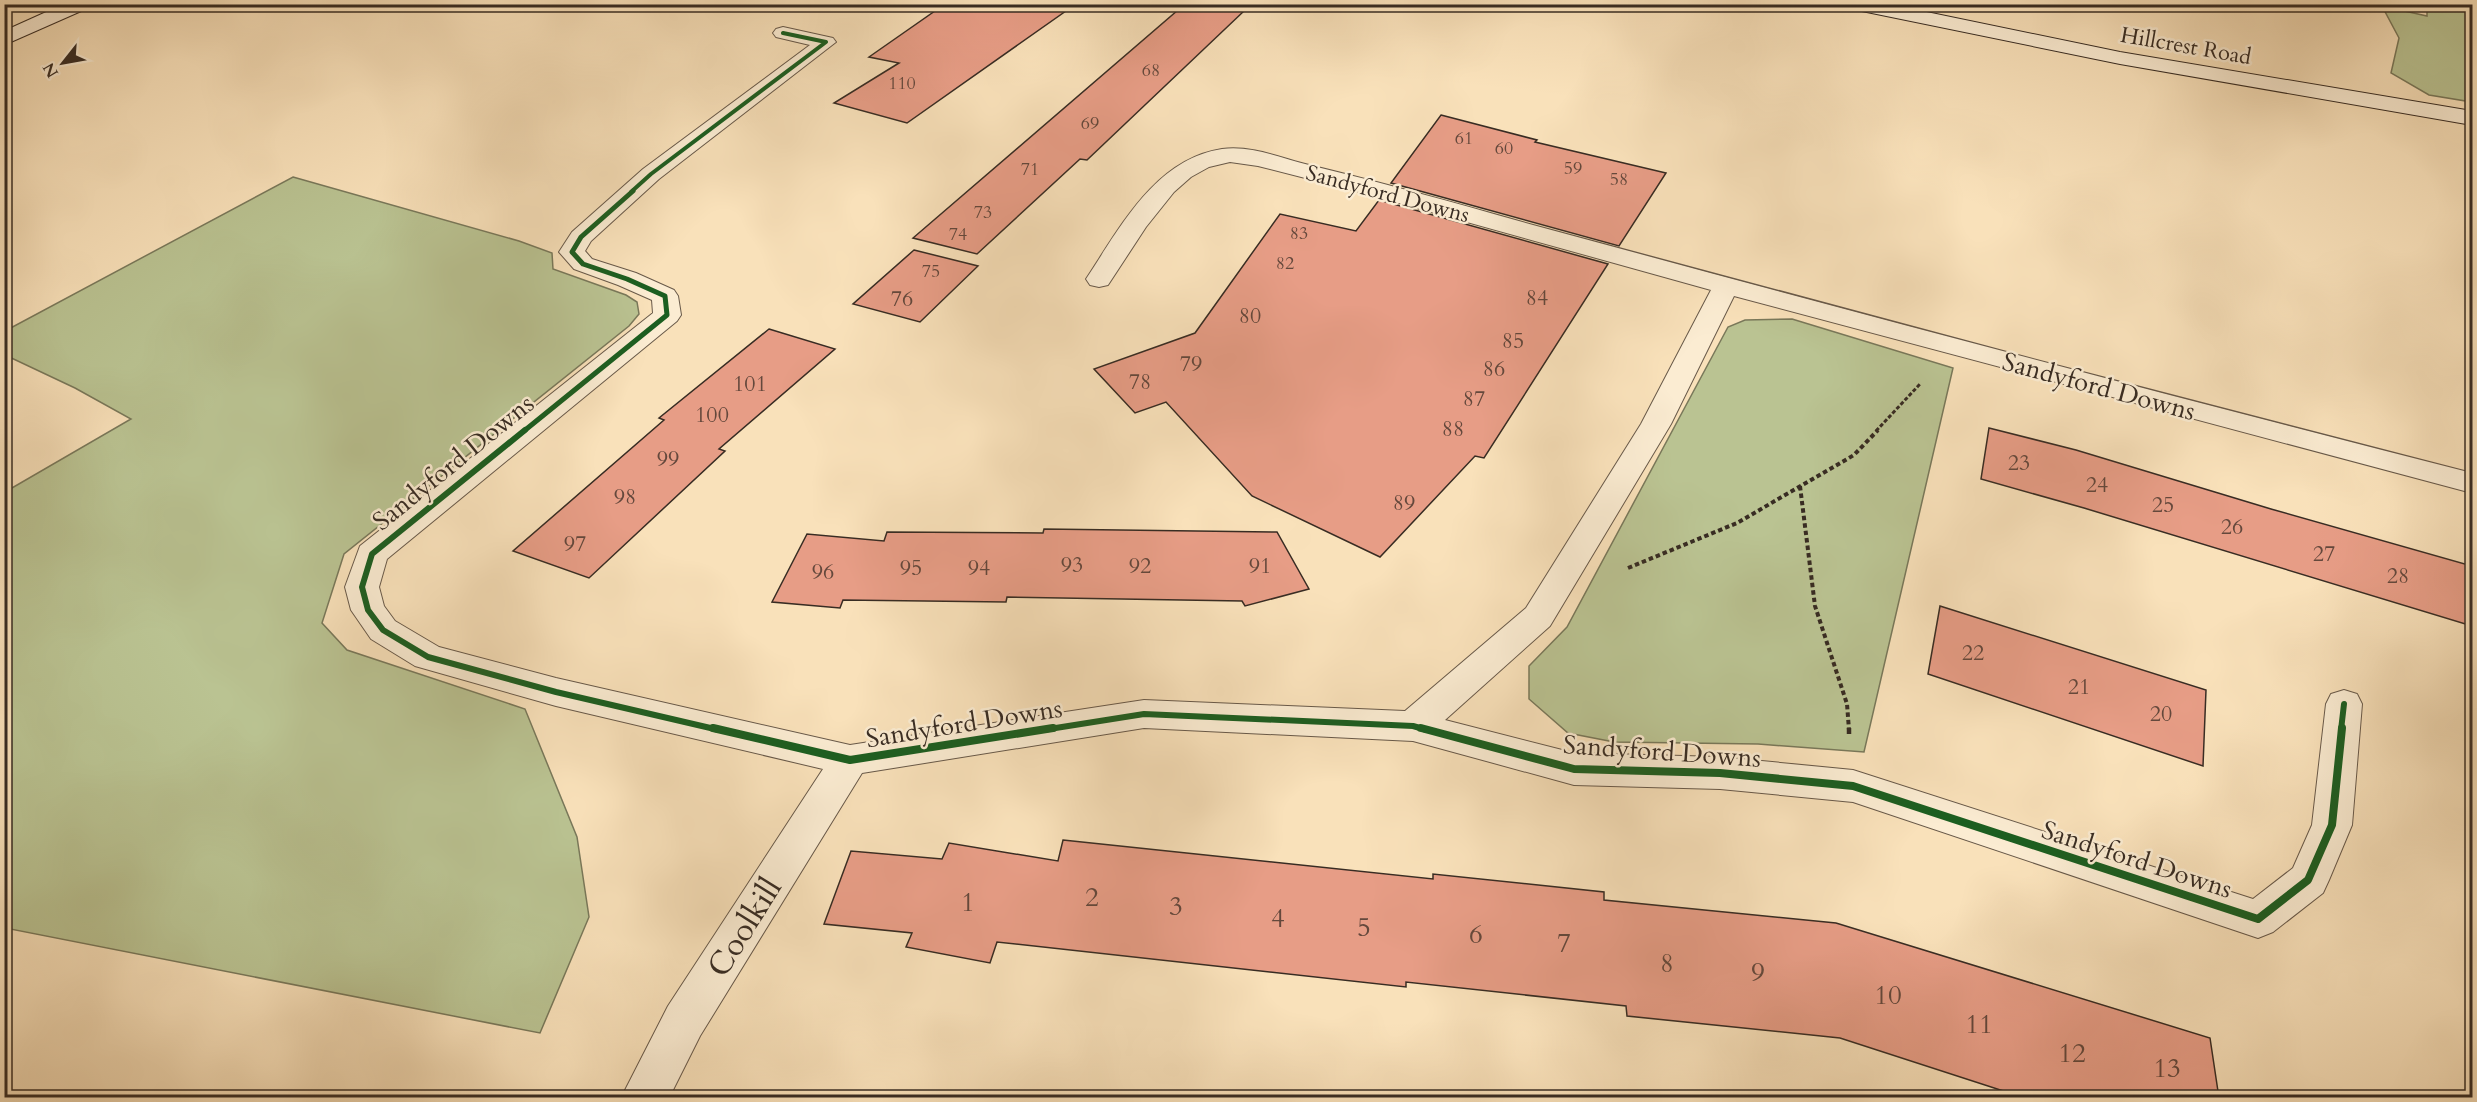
<svg xmlns="http://www.w3.org/2000/svg" width="2477" height="1102" viewBox="0 0 2477 1102" font-family="Cardo,serif">
<rect width="100%" height="100%" fill="#f9e1ba"/>
<filter id="stains"><feTurbulence type="fractalNoise" baseFrequency=".00333" numOctaves="4"/><feColorMatrix values="0 0 0 0 .2 0 0 0 0 .09 0 0 0 0 .02 0 0 0 .5 -.17"/></filter>
<radialGradient id="worn" r=".72"><stop offset=".6" stop-color="#630" stop-opacity="0"/><stop offset="1" stop-color="#630" stop-opacity=".3"/></radialGradient>
<g fill="#bac392" stroke="#79785a" stroke-width="1.5">
<polygon points="2427,5 2472,5 2472,102 2429,95 2391,73 2399,38 2382,6 2427,16"/>
<polygon points="293,177 519,241 552,253 553,269 626,295 637,302 639,314 629,326 344,554 322,623 347,650 525,709 577,837 589,917 540,1033 5,928 5,492 131,419 75,388 5,355 5,331"/>
<polygon points="1792,319 1953,368 1864,752 1758,744 1614,742 1568,733 1529,699 1529,666 1567,627 1728,327 1745,320"/>
</g>
<g fill="#e79d86" stroke="#382c23" stroke-width="1.5">
<polygon points="945,4 1073,6 907,123 834,103 899,63 869,57"/>
<polygon points="1185,4 1238,4 1244,11 1087,160 1080,159 977,254 913,238"/>
<polygon points="1441,115 1537,140 1535,142 1666,173 1619,246 1391,183"/>
<polygon points="1379,200 1608,264 1484,458 1475,456 1380,557 1252,496 1166,402 1135,413 1094,369 1195,333 1280,214 1356,231"/>
<polygon points="914,250 978,266 920,322 853,304"/>
<polygon points="769,329 835,349 719,449 725,451 589,578 513,551 664,420 659,418"/>
<polygon points="1989,428 2076,450 2271,509 2472,566 2472,626 2084,508 1981,479"/>
<polygon points="1044,529 1277,532 1309,589 1245,606 1242,601 1007,597 1006,602 843,600 840,608 772,602 807,534 884,541 887,532 1043,533"/>
<polygon points="1940,606 2206,690 2203,766 1928,674"/>
<polygon points="1063,840 1433,879 1433,874 1604,892 1604,900 1836,923 2210,1038 2219,1098 2025,1098 1840,1038 1627,1016 1626,1006 1406,982 1406,987 997,942 990,963 906,947 912,933 824,924 851,851 942,859 949,843 1058,861"/>
</g>
<g fill="none" stroke-linecap="round" stroke-linejoin="round">
<g stroke="#685949" stroke-width="2">
<path id="street" d="M783,27L833,38L836,42L659,179L591,241L585,251L592,259L636,273L674,290L678,296L681,315L677,321L387,559L379,587L384,606L395,621L439,647L556,678L850,745L1144,700L1405,711L1526,608L1641,424L1711,290L1352,190L1258,166L1230,162L1209,167L1191,177L1174,192L1146,227L1108,285L1099,287L1090,285L1086,279C1120,228 1155,159 1222,149C1251,145 1281,158 1309,165C1384,183 1459,204 1533,225C1846,310 2158,393 2472,473V493L1734,296L1671,424L1550,626L1445,720L1574,753L1720,757L1853,770L2253,899L2293,868L2312,825L2326,704L2331,694L2344,690L2357,694L2362,704L2352,825L2329,880L2323,893L2273,932L2258,938L1853,802L1720,789L1574,785L1413,741L1144,728L862,773L700,1036L669,1098H621L668,1006L823,769L556,706L415,666L371,639L351,610L345,587L360,546L653,313L652,300L618,285L574,269L559,252L572,232L643,169L810,45L776,37L773,33L776,29Z"/>
</g>
<g stroke="#382c23" stroke-width="2">
<g id="secondary">
<polygon points="64,4 90,4 88,8 4,45 4,31"/>
<polygon points="1848,4 1888,4 2120,52 2472,111 2472,125 2120,64 1857,10 1850,8"/>
</g>
</g>
<polyline stroke="#382c23" stroke-width="3" stroke-dasharray="4 2" stroke-linecap="butt" points="1876,431 1920,384"/>
<g stroke="#382c23" stroke-width="4" stroke-dasharray="4.5 3" stroke-linecap="butt">
<polyline points="1800,486 1815,606 1847,704 1849,730"/>
<polyline points="1628,568 1737,523 1854,455 1878,430"/>
</g>
<polyline stroke="#382c23" stroke-width="4.5" stroke-dasharray="6 4" stroke-linecap="butt" points="1849,728 1849,734"/>
<use href="#street" fill="#fbecd2" fill-rule="evenodd"/>
<use href="#secondary" fill="#fbecd2" fill-rule="evenodd"/>
<g stroke="#fbecd2" stroke-width="6">
<polyline id="cycleway-far3" points="631,192 651,174 826,42 783,33"/>
</g>
<g stroke="#fbecd2" stroke-width="8">
<polyline id="cycleway-far2" points="524,431 667,315 665,296 627,279 583,264 572,252 581,237 633,191"/>
</g>
<g stroke="#fbecd2" stroke-width="10">
<g id="cycleway-far1">
<polyline points="525,430 372,554 362,587 368,610 383,630 428,657 556,692 719,730"/>
<polyline points="1043,730 1144,714 1413,726 1427,730"/>
<polyline points="2341,730 2344,704"/>
</g>
</g>
<g stroke="#fbecd2" stroke-width="11">
<g id="cycleway">
<polyline points="713,728 850,760 1053,728"/>
<polyline points="1421,728 1574,769 1720,773 1853,786 2258,919 2308,880 2332,825 2342,728"/>
</g>
</g>
<use href="#cycleway-far3" stroke="#1b5e20" stroke-width="4"/>
<use href="#cycleway-far2" stroke="#1b5e20" stroke-width="5"/>
<use href="#cycleway-far1" stroke="#1b5e20" stroke-width="6"/>
<use href="#cycleway" stroke="#1b5e20" stroke-width="8"/>
</g>
<g text-anchor="middle" stroke-width="5" stroke-linejoin="round" paint-order="stroke">
<g font-size="18" fill="#64483c">
<text x="1151" y="76">68</text>
<text x="902" y="89">110</text>
<text x="1090" y="129">69</text>
<text x="1464" y="144">61</text>
<text x="1504" y="154">60</text>
<text x="1573" y="174">59</text>
<text x="1030" y="175">71</text>
<text x="1619" y="185">58</text>
<text x="983" y="218">73</text>
<text x="1299" y="239">83</text>
<text x="958" y="240">74</text>
<text x="1285" y="269">82</text>
<text x="931" y="277">75</text>
</g>
<g font-size="22" fill="#382c23" stroke="#fbecd2">
<text transform="translate(2186 45) rotate(10)" y="8">Hillcrest Road</text>
<text transform="translate(1388 193) rotate(15)" y="8">Sandyford Downs</text>
</g>
<g font-size="22" fill="#64483c">
<text x="1537" y="305">84</text>
<text x="902" y="306">76</text>
<text x="1250" y="323">80</text>
<text x="1513" y="348">85</text>
<text x="1191" y="371">79</text>
<text x="1494" y="376">86</text>
<text x="1140" y="389">78</text>
<text x="750" y="391">101</text>
<text x="1474" y="406">87</text>
<text x="712" y="422">100</text>
<text x="1453" y="436">88</text>
<text x="668" y="466">99</text>
<text x="2019" y="470">23</text>
<text x="2097" y="492">24</text>
<text x="625" y="504">98</text>
<text x="1404" y="510">89</text>
<text x="2163" y="512">25</text>
<text x="2232" y="534">26</text>
<text x="575" y="551">97</text>
<text x="2324" y="561">27</text>
<text x="1072" y="572">93</text>
<text x="1140" y="573">92</text>
<text x="1260" y="573">91</text>
<text x="911" y="575">95</text>
<text x="979" y="575">94</text>
<text x="823" y="579">96</text>
<text x="2398" y="583">28</text>
<text x="1973" y="660">22</text>
<text x="2079" y="694">21</text>
<text x="2161" y="721">20</text>
</g>
<g font-size="26" fill="#382c23" stroke="#fbecd2">
<text transform="translate(2099 386) rotate(15)" y="9">Sandyford Downs</text>
<text transform="translate(453 462) rotate(-39)" y="9">Sandyford Downs</text>
<text transform="translate(964 723) rotate(-9)" y="9">Sandyford Downs</text>
<text transform="translate(1662 751) rotate(4)" y="9">Sandyford Downs</text>
<text transform="translate(2137 859) rotate(18)" y="9">Sandyford Downs</text>
</g>
<g font-size="27" fill="#64483c">
<text x="1092" y="906">2</text>
<text x="968" y="911">1</text>
<text x="1176" y="915">3</text>
<text x="1278" y="927">4</text>
<text x="1364" y="936">5</text>
<text x="1476" y="943">6</text>
<text x="1564" y="952">7</text>
<text x="1667" y="972">8</text>
<text x="1758" y="981">9</text>
<text x="1888" y="1004">10</text>
<text x="1979" y="1033">11</text>
<text x="2072" y="1062">12</text>
<text x="2167" y="1077">13</text>
</g>
<g font-size="32" fill="#382c23" stroke="#fbecd2">
<text transform="translate(744 927) rotate(-58)" y="11">Coolkill</text>
</g>
</g>
<rect width="2477" height="1102" fill="none" stroke="#f9e1ba" stroke-width="24"/>
<rect x="6" y="6" width="2465" height="1090" fill="none" stroke="#382c23" stroke-width="3"/>
<rect x="12" y="12" width="2453" height="1078" fill="none" stroke="#382c23" stroke-width="1.5"/>
<g transform="translate(63 63) rotate(239)" stroke="#fbecd2" stroke-width="4.5" paint-order="stroke">
<path d="M0-4.5L10 22L0 15L-10 22Z" fill="#382c23"/>
<text y="-9" font-size="16" font-weight="bold" text-anchor="middle" fill="#382c23">N</text>
</g>
<rect width="100%" height="100%" filter="url(#stains)"/>
<rect width="100%" height="100%" fill="url(#worn)"/>
</svg>
